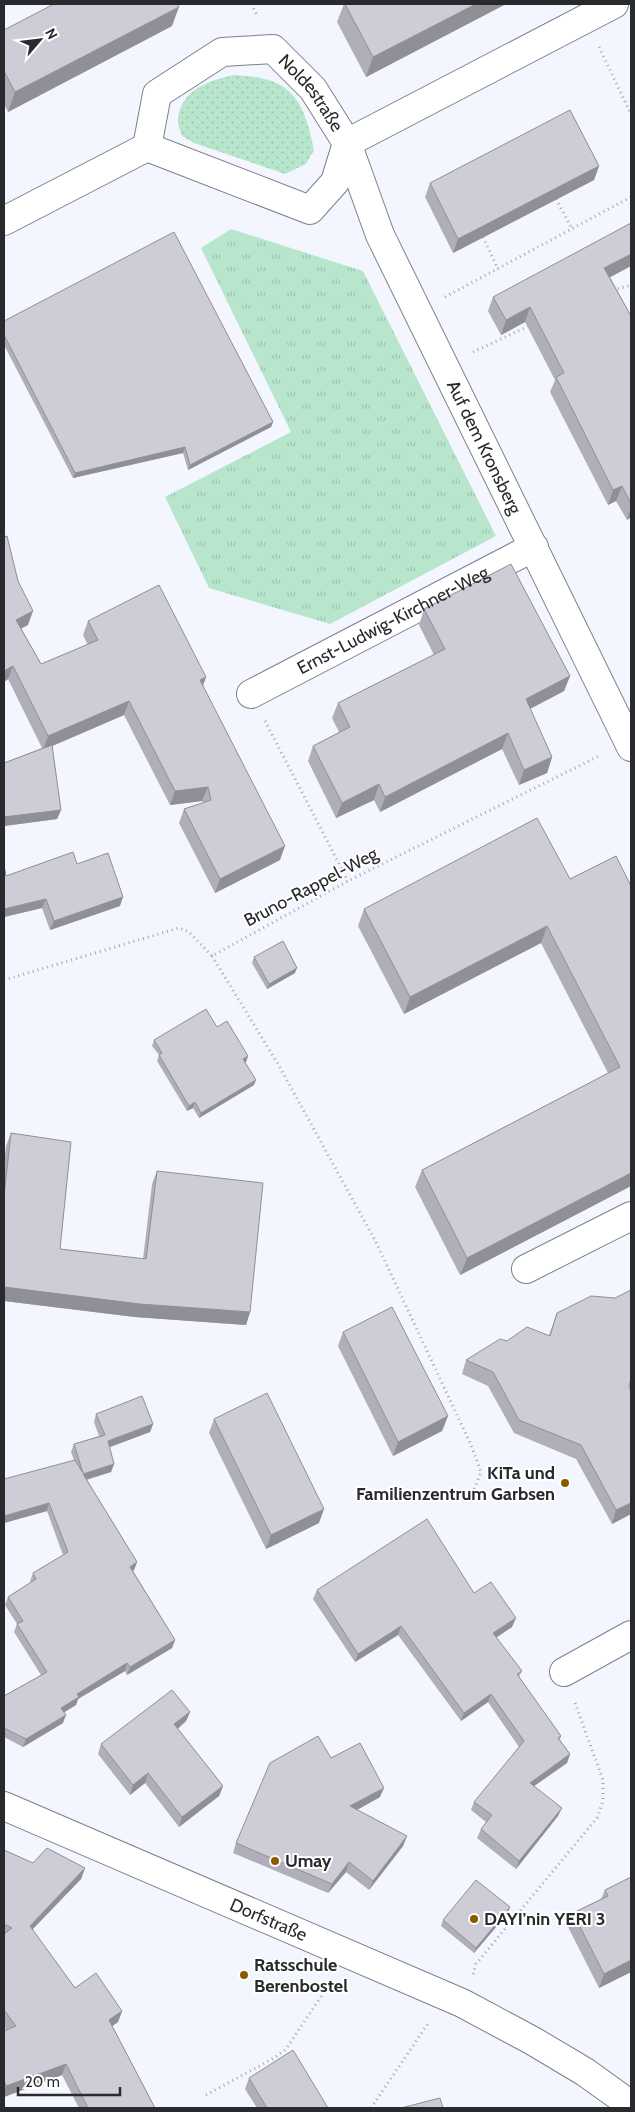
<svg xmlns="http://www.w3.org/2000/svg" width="635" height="2112" viewBox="0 0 635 2112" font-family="Cabin,sans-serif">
<defs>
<pattern id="grass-dots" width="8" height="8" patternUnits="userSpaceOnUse" patternTransform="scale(1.25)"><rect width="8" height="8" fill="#b8e6cd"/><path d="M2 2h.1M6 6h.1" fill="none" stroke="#9ec5b0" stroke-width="1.8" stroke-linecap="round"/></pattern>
<pattern id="park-tufts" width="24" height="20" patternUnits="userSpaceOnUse" patternTransform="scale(1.25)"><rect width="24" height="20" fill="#b8e6cd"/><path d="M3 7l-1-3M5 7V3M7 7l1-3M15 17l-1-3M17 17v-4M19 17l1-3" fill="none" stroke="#9ec5b0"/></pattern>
</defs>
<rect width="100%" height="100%" fill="#f3f6ff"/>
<path fill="url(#grass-dots)" d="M235,75C247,76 262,77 274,82C302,93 308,123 314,150L306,164L285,174L194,143L182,136C181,132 178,126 178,121C179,91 210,79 235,75Z"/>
<polygon fill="url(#park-tufts)" points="231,229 363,271 496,536 330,624 209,588 165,497 291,432 201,248"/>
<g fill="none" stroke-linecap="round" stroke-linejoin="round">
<g stroke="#7d808a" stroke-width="30">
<g id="minor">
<path id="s1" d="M614,4L347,143L335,182L310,210L147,147L157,94L222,52L273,49L313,89L347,143L380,235L631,747"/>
<polyline points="4,221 147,147"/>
<path id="s2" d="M251,694L534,547"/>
<polyline points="526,1269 631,1216"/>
<polyline points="564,1672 631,1635"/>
<path id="s3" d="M4,1806L462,2003L533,2041L585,2072L631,2105"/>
</g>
</g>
<g stroke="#a4a6ad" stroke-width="3" stroke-dasharray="1 4" stroke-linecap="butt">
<polyline points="251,4 258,17"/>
<polyline points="599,47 631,114"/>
<polyline points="556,199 572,229"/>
<polyline points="483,237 498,269"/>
<polyline points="613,290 631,285"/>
<polyline points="445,297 631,197"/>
<polyline points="473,352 531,325"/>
<polyline points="265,721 348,881"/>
<polyline points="212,956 278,1064 376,1242 471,1445 481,1472 471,1497"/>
<polyline points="4,980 179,928 189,932 212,956 348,881 601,755"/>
<polyline points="473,1974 476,1964 597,1818 603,1801 603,1780 574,1700"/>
<polyline points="206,2095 274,2058 286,2049 332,1980"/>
<polyline points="371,2108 429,2022"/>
</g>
<use href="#minor" stroke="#fff" stroke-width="28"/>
</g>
<g fill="#b0afb9">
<polygon points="344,4 505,4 504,5 366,77 337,22"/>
<polygon points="172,26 8,112 4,104 4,30"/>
<polygon points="599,166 594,180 453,253 425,197 430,183"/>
<polygon points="631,266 610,277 631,316 631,517 627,520 616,501 608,505 550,392 555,380 525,322 501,335 488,311 493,297"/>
<polygon points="4,321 273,422 271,427 188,470 183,453 73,478 4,345"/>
<polygon points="4,537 28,625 21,628 41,664 88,645 83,635 88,621 206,677 203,686 280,860 215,893 179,823 184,809 203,803 202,801 170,805 124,715 52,746 61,810 57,819 4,826 4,763 42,748 8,679 4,682"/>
<polygon points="424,609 570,676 564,691 530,709 552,757 547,773 519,785 502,749 380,812 374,800 336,818 308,761 313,746 339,732 332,718 338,703 434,655 419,625"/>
<polygon points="616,856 631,1186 460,1275 415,1187 422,1170 608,1073 541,943 404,1014 358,926 364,909 570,879"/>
<polygon points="77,864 120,906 50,930 42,908 4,917 4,865 6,876"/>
<polygon points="254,957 295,973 267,989 252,963"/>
<polygon points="217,1027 248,1056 246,1062 245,1062 254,1085 199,1118 193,1108 187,1111 157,1061 159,1055 152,1046 154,1040"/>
<polygon points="11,1133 60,1249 143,1259 152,1184 157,1171 250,1312 246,1325 135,1317 4,1301 4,1165 6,1146"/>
<polygon points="557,1313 629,1387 631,1514 612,1524 576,1459 514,1433 488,1386 462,1374 466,1360 507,1341 549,1335"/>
<polygon points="343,1332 448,1416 442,1431 393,1456 338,1346"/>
<polygon points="96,1414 153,1424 150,1432 109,1447 114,1464 111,1472 87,1480 137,1562 134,1570 133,1571 175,1640 172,1648 127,1675 125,1671 78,1699 76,1705 64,1712 63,1723 23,1747 4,1737 4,1696 41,1675 14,1632 17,1624 5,1605 8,1597 31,1582 30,1581 33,1573 63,1555 47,1511 4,1523 74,1460 71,1452 74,1444 99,1436 94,1422"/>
<polygon points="214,1419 319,1523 266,1549 209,1433"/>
<polygon points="317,1590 474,1593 512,1627 496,1637 522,1671 519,1677 561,1736 560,1740 570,1754 567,1763 534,1786 558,1816 516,1869 477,1838 481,1829 486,1822 471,1810 474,1802 519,1747 488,1702 461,1721 398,1635 355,1662 313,1599"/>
<polygon points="190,1712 186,1721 178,1729 223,1786 219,1796 179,1827 145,1783 130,1795 98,1754 101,1744"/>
<polygon points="331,1758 380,1797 357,1810 407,1836 403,1846 369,1890 346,1872 328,1893 233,1853 236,1843"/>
<polygon points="4,1850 33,1863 85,1868 81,1879 32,1930 75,1988 122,2011 118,2022 112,2026 155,2108 79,2108 62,2075 4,2097 4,2031 6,2030 4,2026"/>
<polygon points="631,1877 631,1972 599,1988 568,1927 573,1913 601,1899 605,1890"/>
<polygon points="508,1913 474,1953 441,1926 443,1920"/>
<polygon points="249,2078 328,2108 257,2108 245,2089"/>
</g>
<g fill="#908f96">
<polygon points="476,4 505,4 504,5 366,77 373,57"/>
<polygon points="179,7 172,26 8,112 15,92"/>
<polygon points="599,166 594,180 453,253 458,239"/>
<polygon points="631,254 631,266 599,283 604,268"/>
<polygon points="530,307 525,322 501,335 506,320"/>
<polygon points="273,422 271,427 188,470 190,465"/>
<polygon points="185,447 183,453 73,478 75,473"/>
<polygon points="622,486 616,501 608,505 613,490"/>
<polygon points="631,507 631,517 627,520"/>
<polygon points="33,611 28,625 11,634 16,620"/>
<polygon points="13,666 8,679 4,682 4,671"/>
<polygon points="570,676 564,691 520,714 526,699"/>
<polygon points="206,677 201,690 200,680"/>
<polygon points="129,701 124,715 43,750 48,736"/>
<polygon points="508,733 502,749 380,812 385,797"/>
<polygon points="552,757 547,773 519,785 524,770"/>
<polygon points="379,784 374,800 336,818 342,803"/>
<polygon points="208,787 202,801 170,805 175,791"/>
<polygon points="61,810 57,819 4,826 4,817"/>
<polygon points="285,846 280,860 215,893 220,879"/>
<polygon points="123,897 120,906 50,930 54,921"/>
<polygon points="46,899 42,908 4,917 4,909"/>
<polygon points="547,926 541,943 404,1014 410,997"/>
<polygon points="297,968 295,973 267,989 269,984"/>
<polygon points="248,1056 246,1062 241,1065 243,1059"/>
<polygon points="256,1080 254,1085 199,1118 201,1113"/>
<polygon points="195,1102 193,1108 187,1111 189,1106"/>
<polygon points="631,1173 631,1186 460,1275 467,1258"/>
<polygon points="4,1287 250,1312 246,1325 135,1317 4,1301"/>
<polygon points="448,1416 442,1431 393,1456 398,1442"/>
<polygon points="153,1424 150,1432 105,1449 108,1441"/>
<polygon points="114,1464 111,1472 80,1481 83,1474"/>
<polygon points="49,1503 47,1511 4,1523 4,1516"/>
<polygon points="631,1503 631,1514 612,1524 616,1510"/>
<polygon points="324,1509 319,1523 266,1549 271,1535"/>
<polygon points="137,1562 134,1570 127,1574 130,1567"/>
<polygon points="516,1618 512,1627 490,1642 493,1633"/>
<polygon points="401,1626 398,1635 355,1662 358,1654"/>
<polygon points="175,1640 172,1648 127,1675 130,1667"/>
<polygon points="127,1663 125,1671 78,1699 76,1705 58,1716 61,1708 77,1694"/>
<polygon points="491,1694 488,1702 461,1721 464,1713"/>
<polygon points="190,1712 186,1721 171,1734 174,1724"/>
<polygon points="66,1715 63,1723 23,1747 26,1739"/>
<polygon points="570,1754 567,1763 527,1791 530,1783"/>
<polygon points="148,1773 145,1783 130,1795 133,1785"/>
<polygon points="223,1786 219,1796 179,1827 182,1817"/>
<polygon points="384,1788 380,1797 346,1816 350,1806"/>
<polygon points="562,1808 558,1816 516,1869 519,1861"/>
<polygon points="407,1836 403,1846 369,1890 373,1881"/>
<polygon points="349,1862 346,1872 328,1893 332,1884"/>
<polygon points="85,1868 81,1879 25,1937 30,1926"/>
<polygon points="510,1907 508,1913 474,1953 476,1948"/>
<polygon points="631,1960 631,1972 599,1988 604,1974"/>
<polygon points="122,2011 118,2022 105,2031 109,2020"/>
<polygon points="66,2064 62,2075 4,2097 4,2092 6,2086"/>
</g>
<g fill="#cdccd7" stroke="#908f96">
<polygon points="54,4 178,4 179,7 15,92 4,71 4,30"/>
<polygon points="345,4 476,4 373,57"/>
<polygon points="570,110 599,166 458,239 430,183"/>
<polygon points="631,223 631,254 604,268 631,316 631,504 622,486 613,490 556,377 564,373 530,307 506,320 493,297"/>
<polygon points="174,232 273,422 190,465 185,447 75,473 4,335 4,321"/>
<polygon points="7,536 18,581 33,611 16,620 41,664 98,640 88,621 159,585 206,677 200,680 285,846 220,879 184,809 211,800 208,787 175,791 129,701 48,736 13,666 4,671 4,537"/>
<polygon points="511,564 570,676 526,699 552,757 524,770 508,733 385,797 379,784 342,803 313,746 350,727 338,703 445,649 424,609"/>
<polygon points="52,745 61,810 4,817 4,763"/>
<polygon points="537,818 570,879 616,856 631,886 631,1173 467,1258 422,1170 620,1067 547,926 410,997 364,909"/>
<polygon points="73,852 77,864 108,853 123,897 54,921 46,899 4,909 4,865 6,876"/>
<polygon points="283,941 297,968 269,984 254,957"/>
<polygon points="206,1009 217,1027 227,1021 248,1056 243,1059 256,1080 201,1113 195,1102 189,1106 159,1055 162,1053 154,1040"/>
<polygon points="11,1133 71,1142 60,1249 146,1259 157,1171 263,1183 250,1312 140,1304 4,1287 4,1291 4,1195"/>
<polygon points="631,1290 631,1378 629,1387 631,1391 631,1503 616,1510 581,1445 519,1420 493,1372 466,1360 500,1339 507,1341 527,1327 550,1336 557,1313 591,1296 615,1298"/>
<polygon points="392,1307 448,1416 398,1442 343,1332"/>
<polygon points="267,1393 324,1509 271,1535 214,1419"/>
<polygon points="142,1396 153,1424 108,1441 114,1464 83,1474 137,1562 130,1567 175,1640 130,1667 127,1663 77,1694 79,1697 61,1708 66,1715 26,1739 4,1728 4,1696 47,1672 17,1624 23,1621 8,1597 36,1579 33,1573 68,1552 49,1503 4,1516 4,1479 75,1460 83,1473 74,1444 105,1435 96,1414"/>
<polygon points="427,1519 474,1593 491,1582 516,1618 493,1633 522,1671 517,1674 561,1736 558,1738 570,1754 530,1783 562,1808 519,1861 481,1829 492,1815 474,1802 524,1741 491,1694 464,1713 401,1626 358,1654 317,1590"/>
<polygon points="172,1690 190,1712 174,1724 223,1786 182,1817 148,1773 133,1785 101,1744"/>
<polygon points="318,1736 331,1758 360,1743 384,1788 350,1806 407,1836 373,1881 349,1862 332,1884 236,1843 270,1763"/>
<polygon points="47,1848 85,1868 30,1926 75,1988 96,1973 122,2011 109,2020 155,2108 88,2108 66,2064 6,2086 4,2080 4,2031 16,2026 4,2010 4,1934 12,1928 4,1924 4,1850 33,1863"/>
<polygon points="631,1877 631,1960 604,1974 573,1913 608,1896 605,1890"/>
<polygon points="476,1880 510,1907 476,1948 443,1920"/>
<polygon points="293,2050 328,2108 267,2108 249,2078"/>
<polygon points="440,2098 443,2108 401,2108"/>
</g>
<g fill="#895b00" stroke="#fff" stroke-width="2">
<circle cx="565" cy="1483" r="5"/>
<circle cx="275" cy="1861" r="5"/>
<circle cx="474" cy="1919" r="5"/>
<circle cx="244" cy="1975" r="5"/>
</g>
<g text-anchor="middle" stroke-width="4" stroke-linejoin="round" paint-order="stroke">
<g font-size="18" fill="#292a2e" stroke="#fff">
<text dy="6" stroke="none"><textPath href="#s1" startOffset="795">Noldestraße</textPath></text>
<text dy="6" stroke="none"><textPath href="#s1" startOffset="1191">Auf dem Kronsberg</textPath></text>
<text dy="6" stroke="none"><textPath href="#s2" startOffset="160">Ernst-Ludwig-Kirchner-Weg</textPath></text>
<text transform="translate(311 887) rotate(-28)" y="6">Bruno-Rappel-Weg</text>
<text dy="6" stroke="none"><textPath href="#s3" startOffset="288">Dorfstraße</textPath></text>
</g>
<g font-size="18" font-weight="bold" fill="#292a2e" stroke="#fff" text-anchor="start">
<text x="555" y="1479" text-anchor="end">KiTa und<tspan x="555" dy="21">Familienzentrum Garbsen</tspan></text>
<text x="285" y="1867">Umay</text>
<text x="484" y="1925">DAYI'nin YERI 3</text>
<text x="254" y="1971">Ratsschule<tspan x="254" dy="21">Berenbostel</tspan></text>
</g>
</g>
<rect width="635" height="2112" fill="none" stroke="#292a2e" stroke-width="10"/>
<g transform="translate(40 40) rotate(62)" stroke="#ffffff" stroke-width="4" paint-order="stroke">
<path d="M0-4L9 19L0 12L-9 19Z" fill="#292a2e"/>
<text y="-8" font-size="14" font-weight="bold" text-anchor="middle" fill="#292a2e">N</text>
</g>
<path d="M18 2087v8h102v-8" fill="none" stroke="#292a2e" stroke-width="2.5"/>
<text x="25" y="2087" font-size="15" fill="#292a2e" stroke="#ffffff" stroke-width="4" paint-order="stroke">20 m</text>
</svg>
